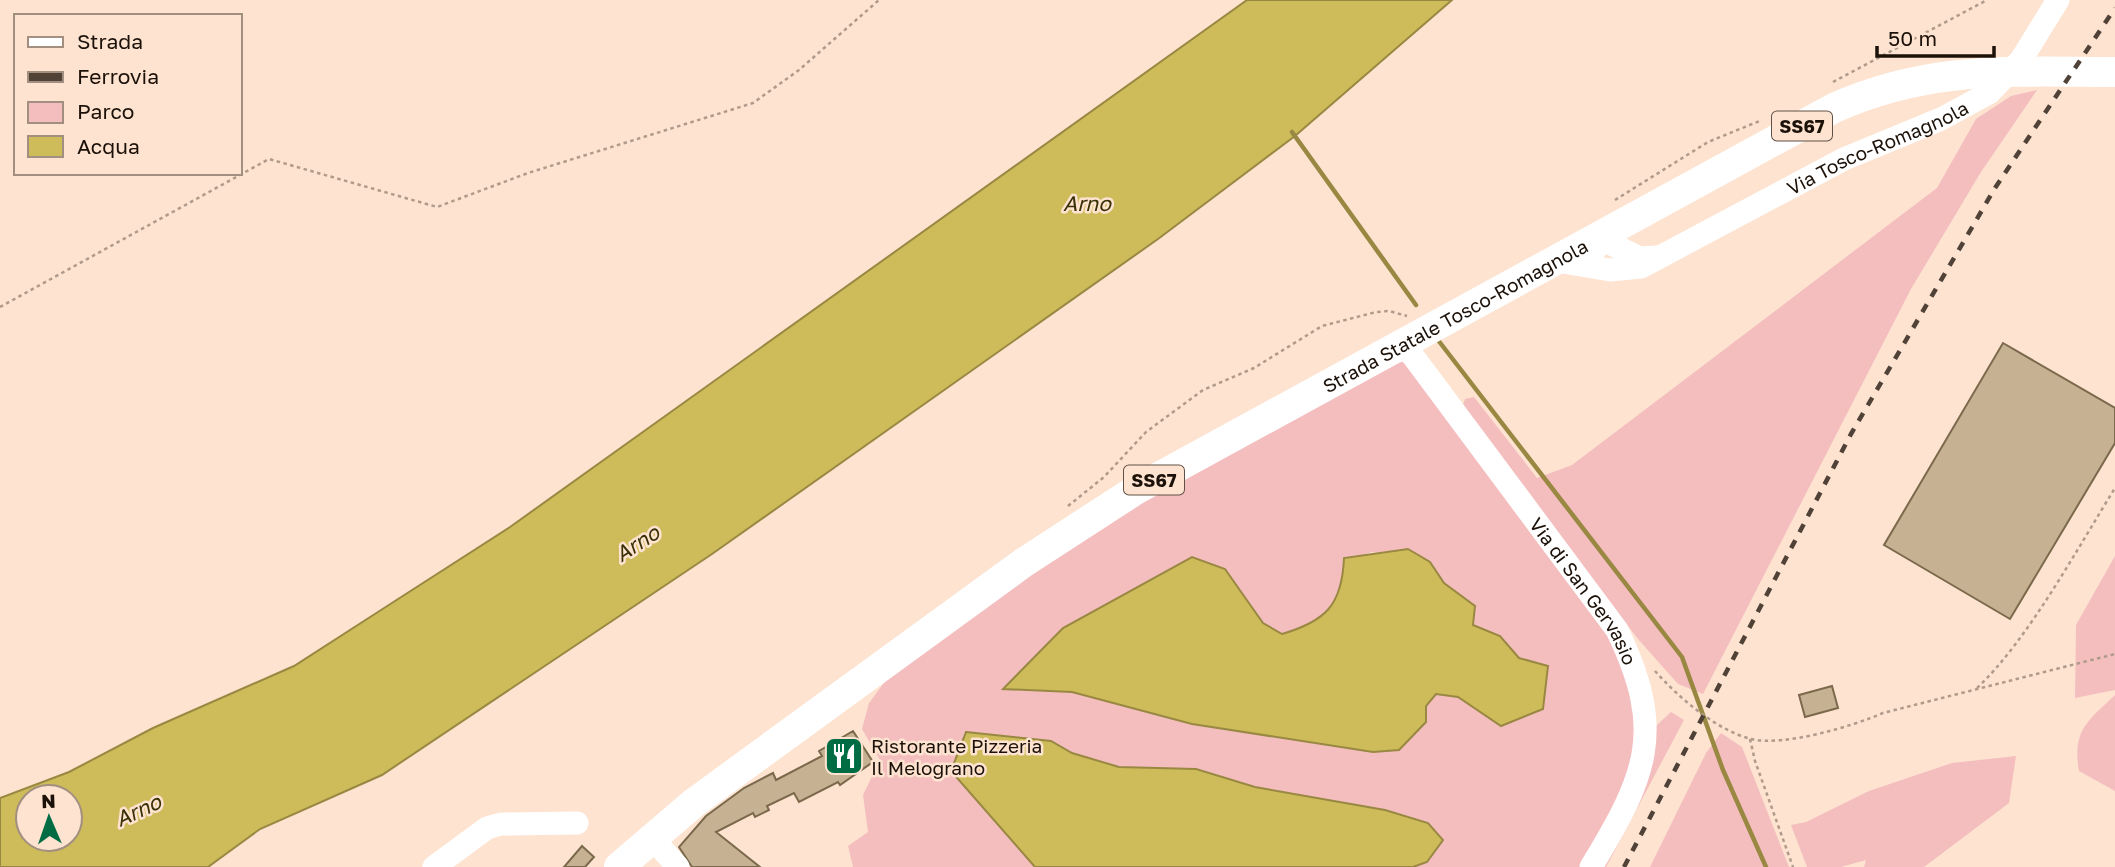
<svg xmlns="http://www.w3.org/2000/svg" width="2115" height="867" viewBox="0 0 2115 867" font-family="'Golos Text',sans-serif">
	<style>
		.green { fill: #f4bebf; fill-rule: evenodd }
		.water { fill: #cebb5a; stroke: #998842; stroke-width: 2; fill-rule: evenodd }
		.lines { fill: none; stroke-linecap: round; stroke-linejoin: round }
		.stream { stroke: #998842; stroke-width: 4.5 }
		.building { fill: #c6b192; stroke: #7b694c; stroke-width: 2 }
		.path { stroke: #af9a8b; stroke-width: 2.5; stroke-dasharray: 3.5 3.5; stroke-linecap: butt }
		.minor { stroke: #fff; stroke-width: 23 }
		.major { stroke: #fff; stroke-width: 30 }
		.rail { stroke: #514238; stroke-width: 4.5; stroke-dasharray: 9 9; stroke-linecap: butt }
		.labels { text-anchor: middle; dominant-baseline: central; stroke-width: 5; stroke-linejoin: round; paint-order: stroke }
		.shield { fill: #fde3d0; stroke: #605045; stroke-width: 2 }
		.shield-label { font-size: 18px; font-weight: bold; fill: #1c1109 }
		.street-label { font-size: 19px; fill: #1c1109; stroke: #fde3d0 }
		.poi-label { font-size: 19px; fill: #1c1109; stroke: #fde3d0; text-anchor: start }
		.water-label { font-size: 21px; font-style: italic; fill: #393005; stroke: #fde3d0 }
	</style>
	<rect width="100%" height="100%" fill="#fde3d0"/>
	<g class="green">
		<polygon points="2037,90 1981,172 1911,289 1703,694 1678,684 1638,639 1462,408 1465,399 1474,397 1537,478 1572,465 1937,188 1976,119 2011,96"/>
		<path d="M1396,361l10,2 203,272c22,38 30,82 25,125l24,-36 13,-12 13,8 -78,147h-193l14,-5 -172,-75 -59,-18 -77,-2 -47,-14 -21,-12 -84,-9 -16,39 84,96h-182l-5,-21 20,-14 -5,-37 17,-35 -18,-31 7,-26 26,-35 185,-130zM1372,552l58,10 14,21 31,23 -2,19 27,11 19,22 28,8 -46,60 -43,-29 -23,-3 -62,58 -181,-28 -120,-32 -68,-3 221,-120 38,54 19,11 20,-6 26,-15 32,-57z"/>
		<polygon points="2115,556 2115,690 2075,698 2076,625"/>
		<path d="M2115,695v96l-36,-20c-7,-41 9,-50 36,-76z"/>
		<polygon points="1721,733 1742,747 1789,867 1650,867 1706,753"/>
		<polygon points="2016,756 2009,803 1924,867 1864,867 1866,860 1841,867 1807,867 1791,825 1806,822 1869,791 1952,763"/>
	</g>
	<g class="water">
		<path d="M1247,0h205l-157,136 -137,103 -446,315 -330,221 -122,54 -52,38h-208v-69l69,-26 84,-44 141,-62 87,-56 129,-83zM70,797v42h-42v-42z"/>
		<path d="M1408,549l22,13 14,21 31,23 -2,19 27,11 19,22 29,8 -5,43 -42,17 -43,-29 -22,-3 -10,12v16l-27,28 -26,2 -181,-28 -120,-32 -69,-3 60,-61 129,-71 33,12 38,54 19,11c44,-13 60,-29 62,-76z"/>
		<polygon points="966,732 1051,741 1072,753 1119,767 1196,769 1255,787 1385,810 1428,823 1443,840 1427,862 1413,867 1035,867 951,771"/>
	</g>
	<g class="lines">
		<g class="stream">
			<polyline points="1292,132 1416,305"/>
			<polyline points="1438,340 1682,657 1723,770 1766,867"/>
		</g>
	</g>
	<g class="building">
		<polygon points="2003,343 2115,408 2115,443 2010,619 1884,545"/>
		<polygon points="1832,686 1838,708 1805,717 1799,695"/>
		<polygon points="853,731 873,762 840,785 838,782 799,802 794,793 767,806 769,810 755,817 753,813 716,832 760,867 692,867 679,847 706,816 744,788 773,773 776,780 822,756 819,751"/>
		<polygon points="582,846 594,857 585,867 564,867"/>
	</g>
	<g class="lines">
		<g class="path">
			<polyline points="1833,82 1987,0"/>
			<polyline points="1615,200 1708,142 1762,120"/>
			<polyline points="0,307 269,159 437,207 528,173 753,103 799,70 879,0"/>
			<polyline points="1068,506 1104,477 1146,432 1203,390 1254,368 1322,326 1376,312 1389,311 1407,316"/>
			<path d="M1655,671c23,26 61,59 96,68 33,8 102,-13 132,-26l232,-59"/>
			<path d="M1977,688c51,-48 100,-139 138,-200"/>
			<polyline points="1750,739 1755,761 1793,867"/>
		</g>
		<g class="minor">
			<polyline points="1595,250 1599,238 1640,258 1658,257"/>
			<path id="s1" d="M1557,261l53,9 31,-3 203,-108 97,-40 48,-26 32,-33 37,-60"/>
			<path id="s2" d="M1404,344l213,286c49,101 30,145 -26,237"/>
			<polyline points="652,838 678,867"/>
			<polyline points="434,867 487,828 501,824 577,823"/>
		</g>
		<path class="major" id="s3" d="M619,867l76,-65 328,-239 114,-74 697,-381c96,-43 179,-36 281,-36"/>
		<polyline class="rail" points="1624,867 1851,434 1995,188 2115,8"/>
	</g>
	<defs>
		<g id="restaurant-square" transform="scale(2.0125)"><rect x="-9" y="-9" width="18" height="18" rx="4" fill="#006c43" stroke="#fde3d0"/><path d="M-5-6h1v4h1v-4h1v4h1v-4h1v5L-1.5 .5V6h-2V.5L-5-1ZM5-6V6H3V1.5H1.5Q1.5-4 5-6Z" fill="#fff"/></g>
	</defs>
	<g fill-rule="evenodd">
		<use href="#restaurant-square" x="844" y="756"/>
	</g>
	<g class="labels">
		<g class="shield">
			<rect x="1772" y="111.5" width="60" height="29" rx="5"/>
			<rect x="1124" y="465.5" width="60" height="29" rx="5"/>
		</g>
		<g class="shield-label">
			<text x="1802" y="126">SS67</text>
			<text x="1154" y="480">SS67</text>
		</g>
		<g class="street-label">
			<text stroke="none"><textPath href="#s1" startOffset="350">Via Tosco-Romagnola</textPath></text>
			<text stroke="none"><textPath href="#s3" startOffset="1004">Strada Statale Tosco-Romagnola</textPath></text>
			<text stroke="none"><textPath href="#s2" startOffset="306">Via di San Gervasio</textPath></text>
		</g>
		<g class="poi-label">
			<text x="871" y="745">Ristorante Pizzeria<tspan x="871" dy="22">Il Melograno</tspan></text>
		</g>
		<g class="water-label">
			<text x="1087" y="203">Arno</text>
			<text transform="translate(637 543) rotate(-33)">Arno</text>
			<text transform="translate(138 810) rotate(-25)">Arno</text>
		</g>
	</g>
	<rect x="14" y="14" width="228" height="161" fill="#fde3d0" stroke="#a38f80" stroke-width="2"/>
	<rect x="28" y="37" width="35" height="10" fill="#ffffff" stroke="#a38f80" stroke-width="2"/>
	<text x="77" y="49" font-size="21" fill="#1c1109">Strada</text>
	<rect x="28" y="72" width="35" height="10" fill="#514238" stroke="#a38f80" stroke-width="2"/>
	<text x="77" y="84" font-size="21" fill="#1c1109">Ferrovia</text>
	<rect x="28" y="102" width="35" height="21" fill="#f4bebf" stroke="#a38f80" stroke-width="2"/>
	<text x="77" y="119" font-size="21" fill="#1c1109">Parco</text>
	<rect x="28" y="136" width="35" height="21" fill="#cebb5a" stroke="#a38f80" stroke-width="2"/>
	<text x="77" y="154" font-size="21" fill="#1c1109">Acqua</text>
	<g transform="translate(49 818) rotate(358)"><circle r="33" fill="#fde3d0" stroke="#a38f80" stroke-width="2"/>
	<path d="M0-5L12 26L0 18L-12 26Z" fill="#006c43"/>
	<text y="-10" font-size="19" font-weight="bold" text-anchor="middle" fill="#1c1109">N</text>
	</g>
	<path d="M1877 46v10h117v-10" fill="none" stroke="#1c1109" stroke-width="3.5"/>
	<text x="1888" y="46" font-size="21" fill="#1c1109" stroke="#fde3d0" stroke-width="5" paint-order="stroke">50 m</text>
</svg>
